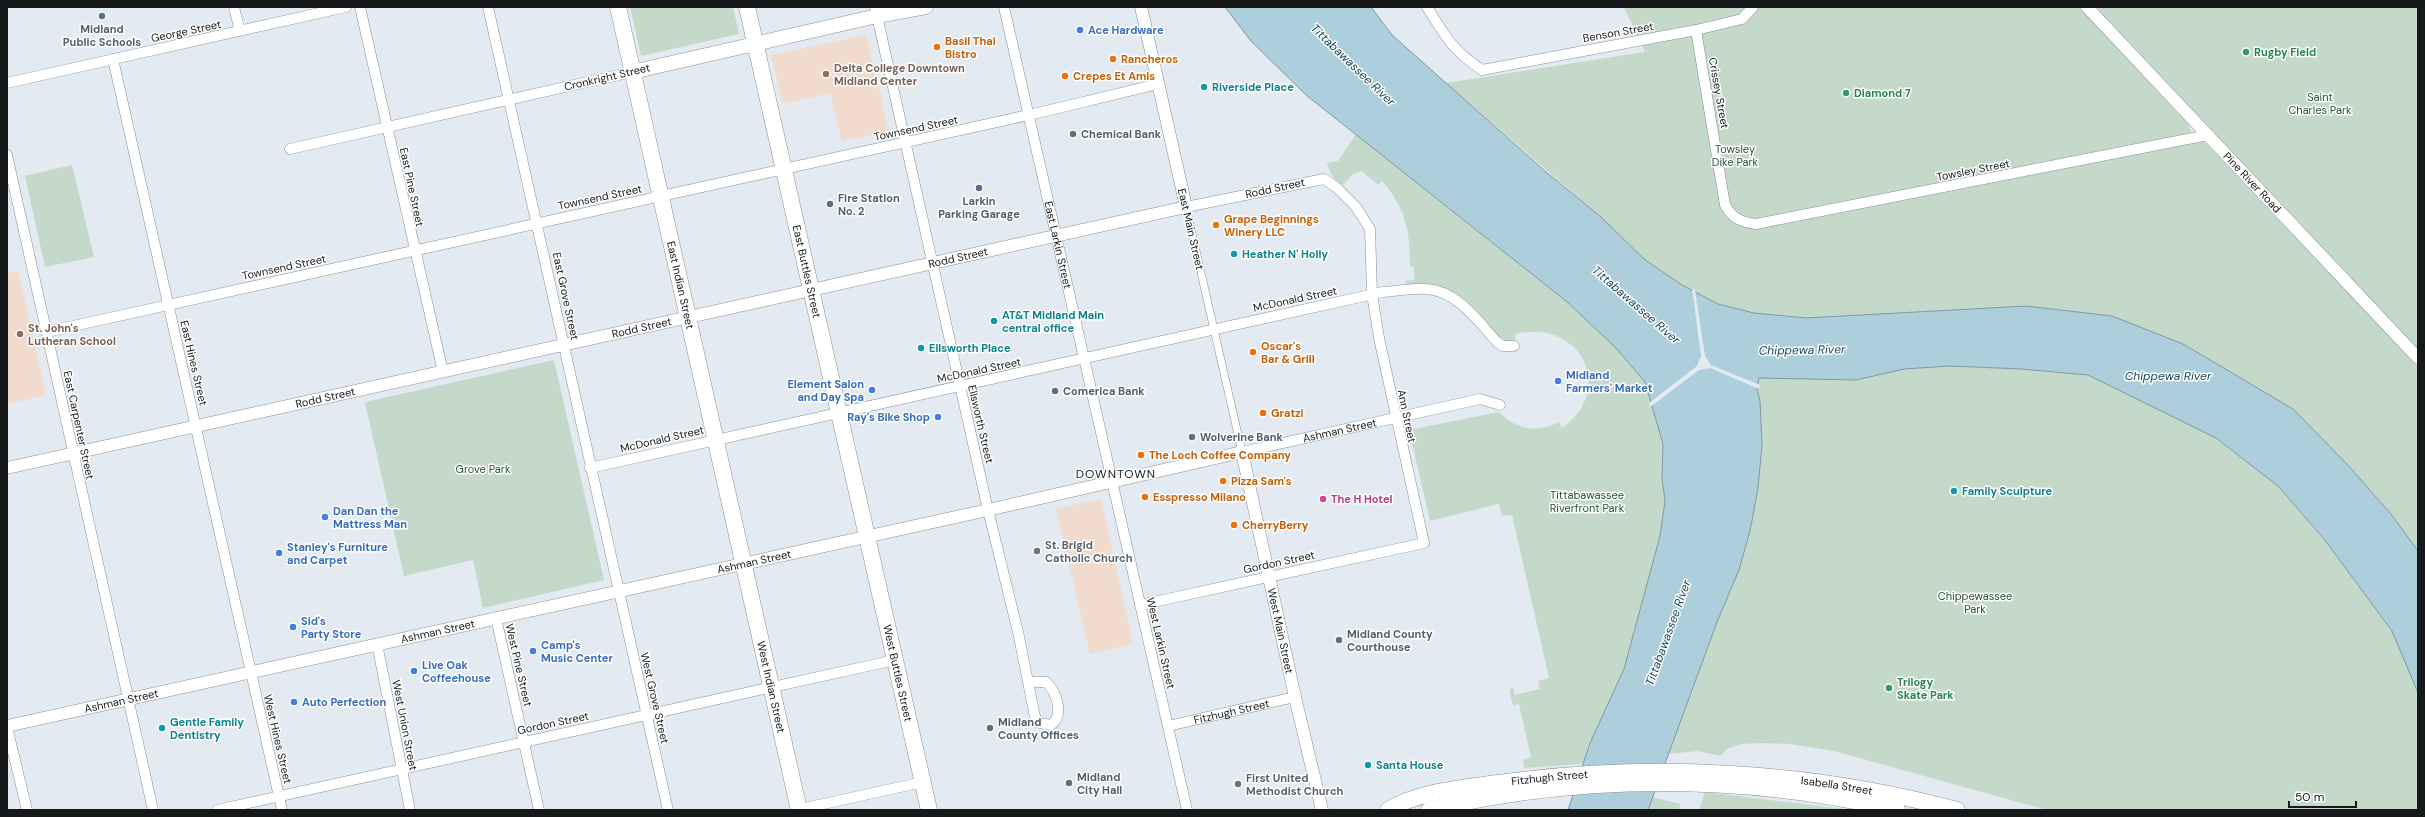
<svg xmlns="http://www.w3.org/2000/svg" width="2425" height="817" viewBox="0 0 2425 817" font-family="'DM Sans',sans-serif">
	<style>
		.education { fill: #f0dbcd }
		.green { fill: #c5d9ca }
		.water { fill: #adcfdb; stroke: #8098a1 }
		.pier { fill: #e4eaf1 }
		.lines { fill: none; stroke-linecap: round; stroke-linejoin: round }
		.pedestrian-casing { stroke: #8a9096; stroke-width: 8 }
		.minor-casing { stroke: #8a9096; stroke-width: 11 }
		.tertiary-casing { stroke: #8a9096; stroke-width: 13 }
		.secondary-casing { stroke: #8a9096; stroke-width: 15 }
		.trunk-casing { stroke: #8a9096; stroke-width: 17 }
		.pedestrian { stroke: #fff; stroke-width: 7 }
		.minor { stroke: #fff; stroke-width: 10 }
		.tertiary { stroke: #fff; stroke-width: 12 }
		.secondary { stroke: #fff; stroke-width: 14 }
		.trunk { stroke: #fff; stroke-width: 16 }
		.service-dot { fill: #5c6f8a; stroke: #fff; stroke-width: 1.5 }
		.shop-dot { fill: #3f7fe0; stroke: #fff; stroke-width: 1.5 }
		.food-dot { fill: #e8710a; stroke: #fff; stroke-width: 1.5 }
		.leisure-dot { fill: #2e9e5b; stroke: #fff; stroke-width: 1.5 }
		.education-dot { fill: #8d6e63; stroke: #fff; stroke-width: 1.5 }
		.culture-dot { fill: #0f9aa8; stroke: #fff; stroke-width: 1.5 }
		.hotel-dot { fill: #d1479c; stroke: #fff; stroke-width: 1.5 }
		.worship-dot { fill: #6b7280; stroke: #fff; stroke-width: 1.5 }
		.labels { text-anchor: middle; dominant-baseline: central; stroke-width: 3; stroke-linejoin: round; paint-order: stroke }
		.service-label { font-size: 11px; font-weight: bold; fill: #4e5e75; stroke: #fff; text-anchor: start }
		.shop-label { font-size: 11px; font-weight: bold; fill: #366cbe; stroke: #fff; text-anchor: start }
		.street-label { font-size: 11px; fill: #16181a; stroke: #fff }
		.food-label { font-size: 11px; font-weight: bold; fill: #c56008; stroke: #fff; text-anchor: start }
		.leisure-label { font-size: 11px; font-weight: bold; fill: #27864d; stroke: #fff; text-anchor: start }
		.education-label { font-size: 11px; font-weight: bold; fill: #785e54; stroke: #fff; text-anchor: start }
		.culture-label { font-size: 11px; font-weight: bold; fill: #0d838f; stroke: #fff; text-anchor: start }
		.park-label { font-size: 11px; fill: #255235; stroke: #fff }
		.hotel-label { font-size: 11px; font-weight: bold; fill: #b23c85; stroke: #fff; text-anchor: start }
		.worship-label { font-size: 11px; font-weight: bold; fill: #5b616d; stroke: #fff; text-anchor: start }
		.water-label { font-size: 12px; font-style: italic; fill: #174756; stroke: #fff }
		.neighbourhood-label { font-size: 12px; letter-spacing: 1px; fill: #16181a; stroke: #fff }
	</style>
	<rect width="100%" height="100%" fill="#e4eaf1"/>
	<g class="education">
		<polygon points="866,35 889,132 842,141 830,93 783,104 771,55"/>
		<polygon points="18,271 46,395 7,404 7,273"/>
		<polygon points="1101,499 1133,644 1090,654 1056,509"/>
	</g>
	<g class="green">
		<polygon points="630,7 733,7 739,34 641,56"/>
		<polygon points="1624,7 2079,7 2188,124 2195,141 2203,141 2209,146 2418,366 2418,551 2391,514 2145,330 2112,316 2026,306 1806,318 1754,313 1718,304 1682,285 1644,259 1601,217 1446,83 1645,52"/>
		<polygon points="2097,7 2418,7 2418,349 2101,12"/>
		<path d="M1356,134l210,167 50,47 29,34 18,62 -1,34 3,23 -5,35 -36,133 -34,74 -7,21 -59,4 -1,-8 8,-2 -12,-54 -6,1 -4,-16 4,-1 2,7 25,-6 -2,-8 11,-3 -37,-163 -10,1 -3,-12 -69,17 -21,-91 90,-18c17,17 37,22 60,10l3,6c55,-39 18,-110 -47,-94l1,8 -10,1c-39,-34 -40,-60 -99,-58l-2,-4 9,-1v-13l-4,-1c0,-36 -4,-57 -28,-85l-4,4 -16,-14 -9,3 -10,11c-9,-4 -13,-12 -16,-22l11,-2z"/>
		<polygon points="72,165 94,257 45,267 25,176"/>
		<polygon points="554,360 604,580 483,608 473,560 404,576 365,402"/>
		<polygon points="1950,366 2021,369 2088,375 2216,438 2278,486 2324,539 2392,631 2418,693 2418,810 2047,810 1834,751 1789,744 1760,743 1741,744 1727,749 1721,756 1697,751 1669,754 1717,622 1739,570 1750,531 1758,488 1761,422 1760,401 1757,389 1758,378 1856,380 1904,369"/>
		<polygon points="1705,792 1843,809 1848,810 1699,810"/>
		<polygon points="1652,797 1680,804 1679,810 1648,810"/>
	</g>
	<polygon class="water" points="1225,7 1371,7 1392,35 1545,171 1601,217 1644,259 1682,285 1718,304 1754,313 1806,318 2026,306 2112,316 2183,344 2293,409 2346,463 2391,514 2418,551 2418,693 2392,631 2324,539 2278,486 2216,438 2088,375 2021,369 1950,366 1904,369 1856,380 1759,378 1757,389 1760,401 1762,445 1758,488 1750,531 1739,570 1717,622 1648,810 1568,810 1590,743 1624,669 1660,536 1665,501 1662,478 1663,444 1645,382 1616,348 1566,301 1306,95 1251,41"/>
	<polygon class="pier" points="1692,288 1695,290 1705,356 1711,365 1760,385 1759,389 1710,368 1699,370 1650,407 1649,403 1697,366 1701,356"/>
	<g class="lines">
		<g class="pedestrian-casing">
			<polyline id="pedestrian" points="1186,207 1242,452"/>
		</g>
		<g class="minor-casing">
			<g id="minor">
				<polyline points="234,7 240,31"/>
				<polyline points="360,7 443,372"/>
				<polyline points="488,7 668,810"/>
				<path d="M875,7l113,503 30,122 17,85 5,6 11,2c14,-10 5,-34 -5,-43h-18"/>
				<path id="s1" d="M1004,7l183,803"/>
				<path d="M1427,7c18,29 25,43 55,63l214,-40 46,-11 11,-12"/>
				<path d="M1696,30l29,175c8,14 16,17 31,19l452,-89"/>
				<polyline points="113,59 282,810"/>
				<polyline points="7,83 346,7"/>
				<polyline points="290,149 632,72"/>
				<polyline points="7,155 153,810"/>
				<polyline points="46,332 1042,112 1158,84"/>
				<path id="s2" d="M1242,452l238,-53 20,6"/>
				<path d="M590,468l793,-176c14,-1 30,-4 44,-3 30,2 52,33 70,53l6,4h11"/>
				<polyline points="1140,605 1424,543 1379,338 1372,294 1370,229 1356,207 1336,187 1324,179 1186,207"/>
				<polyline points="496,618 539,810"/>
				<polyline points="377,644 410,810"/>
				<path id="s3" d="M1168,726l127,-29"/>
				<polyline points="7,727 27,810"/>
				<polyline points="217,810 895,660"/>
				<polyline points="796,810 923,782"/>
			</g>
		</g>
		<g class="tertiary-casing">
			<g id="tertiary">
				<path id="s4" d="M2087,7l331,351"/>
				<path id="s5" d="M7,468l1179,-261 -45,-200"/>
				<path id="s6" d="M7,726l981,-216 254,-58 53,245 27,113"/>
			</g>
		</g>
		<g class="secondary-casing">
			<polyline id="secondary" points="632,72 877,16 926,7"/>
		</g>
		<g class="trunk-casing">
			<g id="trunk">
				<path id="s7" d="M618,7l181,803"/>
				<path id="s8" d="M747,7l182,803"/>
				<path id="s9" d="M1388,810c32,-19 73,-22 110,-27 152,-21 310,-13 459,27"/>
				<path d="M1429,810c151,-36 316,-36 468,0"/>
			</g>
		</g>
		<use href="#pedestrian" class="pedestrian"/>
		<use href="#minor" class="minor"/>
		<use href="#tertiary" class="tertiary"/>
		<use href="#secondary" class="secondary"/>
		<use href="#trunk" class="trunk"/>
	</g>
	<g class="service-dot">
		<circle cx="102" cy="16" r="4"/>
		<circle cx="1073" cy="134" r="4"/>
		<circle cx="979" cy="188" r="4"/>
		<circle cx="830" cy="204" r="4"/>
		<circle cx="1055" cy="391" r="4"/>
		<circle cx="1192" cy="437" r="4"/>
		<circle cx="1339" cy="640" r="4"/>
		<circle cx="990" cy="728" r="4"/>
		<circle cx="1069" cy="783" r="4"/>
	</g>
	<g class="shop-dot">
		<circle cx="1080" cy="30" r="4"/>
		<circle cx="1558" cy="381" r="4"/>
		<circle cx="872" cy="390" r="4"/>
		<circle cx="938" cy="417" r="4"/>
		<circle cx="325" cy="517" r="4"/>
		<circle cx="279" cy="553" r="4"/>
		<circle cx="293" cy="627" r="4"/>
		<circle cx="533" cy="651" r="4"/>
		<circle cx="414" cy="671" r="4"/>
		<circle cx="294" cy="702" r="4"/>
	</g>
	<g class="food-dot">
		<circle cx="937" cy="47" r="4"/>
		<circle cx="1113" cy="59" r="4"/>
		<circle cx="1065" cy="76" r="4"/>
		<circle cx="1216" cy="225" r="4"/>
		<circle cx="1253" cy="352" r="4"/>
		<circle cx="1263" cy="413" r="4"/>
		<circle cx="1141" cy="455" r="4"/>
		<circle cx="1223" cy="481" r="4"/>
		<circle cx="1145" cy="497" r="4"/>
		<circle cx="1234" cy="525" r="4"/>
	</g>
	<g class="leisure-dot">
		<circle cx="2246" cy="52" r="4"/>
		<circle cx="1846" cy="93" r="4"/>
		<circle cx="1889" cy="688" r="4"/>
	</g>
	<g class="education-dot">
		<circle cx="826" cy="74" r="4"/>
		<circle cx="20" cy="334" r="4"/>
	</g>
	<g class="culture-dot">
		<circle cx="1204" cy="87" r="4"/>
		<circle cx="1234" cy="254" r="4"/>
		<circle cx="994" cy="321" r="4"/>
		<circle cx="921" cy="348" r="4"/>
		<circle cx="1954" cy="491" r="4"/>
		<circle cx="162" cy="728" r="4"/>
		<circle cx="1368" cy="765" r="4"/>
	</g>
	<circle class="hotel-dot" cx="1323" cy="499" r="4"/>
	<g class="worship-dot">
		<circle cx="1037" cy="551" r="4"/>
		<circle cx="1238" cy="784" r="4"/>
	</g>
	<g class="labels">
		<g class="service-label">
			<text x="102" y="29" text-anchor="middle">Midland<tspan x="102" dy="13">Public Schools</tspan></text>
			<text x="1081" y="134">Chemical Bank</text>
			<text x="838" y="198">Fire Station<tspan x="838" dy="13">No. 2</tspan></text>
			<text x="979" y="201" text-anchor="middle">Larkin<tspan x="979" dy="13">Parking Garage</tspan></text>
			<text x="1063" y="391">Comerica Bank</text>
			<text x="1200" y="437">Wolverine Bank</text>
			<text x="1347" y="634">Midland County<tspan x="1347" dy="13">Courthouse</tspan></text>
			<text x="998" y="722">Midland<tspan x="998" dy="13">County Offices</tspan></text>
			<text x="1077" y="777">Midland<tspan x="1077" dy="13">City Hall</tspan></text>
		</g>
		<g class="shop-label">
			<text x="1088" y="30">Ace Hardware</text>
			<text x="1566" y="375">Midland<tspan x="1566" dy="13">Farmers' Market</tspan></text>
			<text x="864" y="384" text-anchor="end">Element Salon<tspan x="864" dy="13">and Day Spa</tspan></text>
			<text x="930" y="417" text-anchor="end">Ray's Bike Shop</text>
			<text x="333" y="511">Dan Dan the<tspan x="333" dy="13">Mattress Man</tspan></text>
			<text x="287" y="547">Stanley's Furniture<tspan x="287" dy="13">and Carpet</tspan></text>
			<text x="301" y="621">Sid's<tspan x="301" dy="13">Party Store</tspan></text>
			<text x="541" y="645">Camp's<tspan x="541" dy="13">Music Center</tspan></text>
			<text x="422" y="665">Live Oak<tspan x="422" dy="13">Coffeehouse</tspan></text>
			<text x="302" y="702">Auto Perfection</text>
		</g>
		<g class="street-label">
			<text transform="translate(186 31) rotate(-12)">George Street</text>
			<text transform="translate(1618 32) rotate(-10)">Benson Street</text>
			<text transform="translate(607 77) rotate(-13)">Cronkright Street</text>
			<text transform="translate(1719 93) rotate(80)">Crissey Street</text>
			<text transform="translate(916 128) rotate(-12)">Townsend Street</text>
			<text transform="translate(1973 170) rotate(-11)">Towsley Street</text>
			<text stroke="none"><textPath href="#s4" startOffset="241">Pine River Road</textPath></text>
			<text transform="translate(412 187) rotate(78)">East Pine Street</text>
			<text transform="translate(1275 188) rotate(-12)">Rodd Street</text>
			<text transform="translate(600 197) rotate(-12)">Townsend Street</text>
			<text transform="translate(1191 229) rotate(77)">East Main Street</text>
			<text stroke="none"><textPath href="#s1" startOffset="244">East Larkin Street</textPath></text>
			<text stroke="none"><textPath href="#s5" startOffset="974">Rodd Street</textPath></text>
			<text transform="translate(284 267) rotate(-12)">Townsend Street</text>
			<text stroke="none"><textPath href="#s8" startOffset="271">East Buttles Street</textPath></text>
			<text stroke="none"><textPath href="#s7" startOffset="285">East Indian Street</textPath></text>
			<text transform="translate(566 296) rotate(78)">East Grove Street</text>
			<text transform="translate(1295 299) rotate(-12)">McDonald Street</text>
			<text stroke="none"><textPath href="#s5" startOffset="650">Rodd Street</textPath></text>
			<text transform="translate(194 363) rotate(77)">East Hines Street</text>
			<text transform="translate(979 370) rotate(-12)">McDonald Street</text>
			<text stroke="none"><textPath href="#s5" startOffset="326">Rodd Street</textPath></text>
			<text transform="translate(1407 416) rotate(78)">Ann Street</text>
			<text transform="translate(981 424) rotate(77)">Ellsworth Street</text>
			<text transform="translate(79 425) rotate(78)">East Carpenter Street</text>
			<text stroke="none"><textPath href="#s2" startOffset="100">Ashman Street</textPath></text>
			<text transform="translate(662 439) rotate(-13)">McDonald Street</text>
			<text stroke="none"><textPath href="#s6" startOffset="765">Ashman Street</textPath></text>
			<text transform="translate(1279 562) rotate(-12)">Gordon Street</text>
			<text stroke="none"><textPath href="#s6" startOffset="441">Ashman Street</textPath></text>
			<text stroke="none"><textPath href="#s6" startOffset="1448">West Main Street</textPath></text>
			<text transform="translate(1161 643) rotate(77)">West Larkin Street</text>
			<text transform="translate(519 665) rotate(77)">West Pine Street</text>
			<text stroke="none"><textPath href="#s8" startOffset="683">West Buttles Street</textPath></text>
			<text stroke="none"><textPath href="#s7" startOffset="697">West Indian Street</textPath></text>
			<text transform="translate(655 698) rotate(77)">West Grove Street</text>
			<text stroke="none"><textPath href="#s6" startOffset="117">Ashman Street</textPath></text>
			<text stroke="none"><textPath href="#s3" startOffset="65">Fitzhugh Street</textPath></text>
			<text transform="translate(553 723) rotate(-12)">Gordon Street</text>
			<text transform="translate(405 725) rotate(79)">West Union Street</text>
			<text transform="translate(278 739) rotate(77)">West Hines Street</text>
			<text stroke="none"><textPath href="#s9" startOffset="166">Fitzhugh Street</textPath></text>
			<text stroke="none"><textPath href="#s9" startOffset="454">Isabella Street</textPath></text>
		</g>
		<g class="food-label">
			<text x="945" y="41">Basil Thai<tspan x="945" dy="13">Bistro</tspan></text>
			<text x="1121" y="59">Rancheros</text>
			<text x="1073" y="76">Crepes Et Amis</text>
			<text x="1224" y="219">Grape Beginnings<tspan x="1224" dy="13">Winery LLC</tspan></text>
			<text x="1261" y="346">Oscar's<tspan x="1261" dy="13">Bar &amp; Grill</tspan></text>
			<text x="1271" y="413">Gratzi</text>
			<text x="1149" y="455">The Loch Coffee Company</text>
			<text x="1231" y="481">Pizza Sam's</text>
			<text x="1153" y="497">Esspresso Milano</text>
			<text x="1242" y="525">CherryBerry</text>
		</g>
		<g class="leisure-label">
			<text x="2254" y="52">Rugby Field</text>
			<text x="1854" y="93">Diamond 7</text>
			<text x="1897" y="682">Trilogy<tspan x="1897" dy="13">Skate Park</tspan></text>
		</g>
		<g class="education-label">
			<text x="834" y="68">Delta College Downtown<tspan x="834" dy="13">Midland Center</tspan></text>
			<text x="28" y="328">St. John's<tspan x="28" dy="13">Lutheran School</tspan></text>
		</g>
		<g class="culture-label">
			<text x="1212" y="87">Riverside Place</text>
			<text x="1242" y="254">Heather N' Holly</text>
			<text x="1002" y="315">AT&amp;T Midland Main<tspan x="1002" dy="13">central office</tspan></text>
			<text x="929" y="348">Ellsworth Place</text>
			<text x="1962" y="491">Family Sculpture</text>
			<text x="170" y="722">Gentle Family<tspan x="170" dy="13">Dentistry</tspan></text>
			<text x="1376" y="765">Santa House</text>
		</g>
		<g class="park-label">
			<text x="2320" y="97">Saint<tspan x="2320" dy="13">Charles Park</tspan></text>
			<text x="1735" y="149">Towsley<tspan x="1735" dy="13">Dike Park</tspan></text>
			<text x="483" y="469">Grove Park</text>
			<text x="1587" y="495">Tittabawassee<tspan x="1587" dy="13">Riverfront Park</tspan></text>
			<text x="1975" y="596">Chippewassee<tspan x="1975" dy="13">Park</tspan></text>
		</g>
		<g class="hotel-label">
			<text x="1331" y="499">The H Hotel</text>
		</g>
		<g class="worship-label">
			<text x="1045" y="545">St. Brigid<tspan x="1045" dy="13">Catholic Church</tspan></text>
			<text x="1246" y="778">First United<tspan x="1246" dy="13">Methodist Church</tspan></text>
		</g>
		<g class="water-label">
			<text transform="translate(1353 65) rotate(44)">Tittabawassee River</text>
			<text transform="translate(1636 305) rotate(41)">Tittabawassee River</text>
			<text transform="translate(1802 350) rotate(-1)">Chippewa River</text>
			<text x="2168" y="376">Chippewa River</text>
			<text transform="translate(1668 633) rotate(-70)">Tittabawassee River</text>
		</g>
		<g class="neighbourhood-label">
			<text x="1116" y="474">DOWNTOWN</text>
		</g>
	</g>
	<rect width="2425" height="817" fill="none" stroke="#16181a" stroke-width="16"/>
	<path d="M2289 801v6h67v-6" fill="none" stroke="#16181a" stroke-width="2"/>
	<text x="2295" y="801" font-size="12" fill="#16181a" stroke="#ffffff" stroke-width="3" paint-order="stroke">50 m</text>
</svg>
